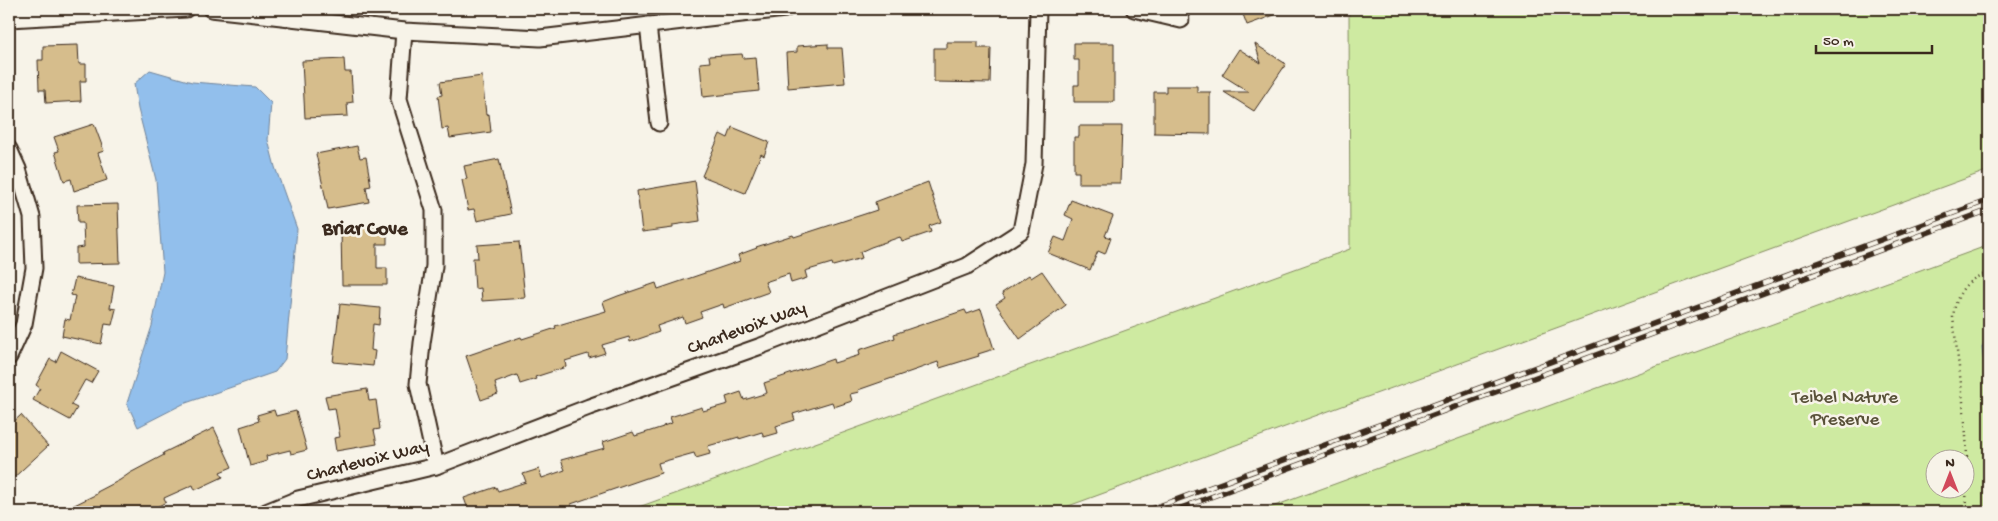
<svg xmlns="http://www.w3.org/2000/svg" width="1998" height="521" viewBox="0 0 1998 521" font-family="'Gochi Hand',sans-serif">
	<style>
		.green { fill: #ceeaa1; stroke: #848a60; fill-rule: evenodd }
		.water { fill: #92bfec; stroke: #6f839a }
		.building { fill: #d6bd8c; stroke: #3b2a1e }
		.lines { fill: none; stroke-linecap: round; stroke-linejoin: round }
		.street-casing { stroke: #3b2a1e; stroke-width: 19 }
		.path { stroke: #3b2a1e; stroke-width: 2.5; stroke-dasharray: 1 4; stroke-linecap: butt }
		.street { stroke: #f7f3e8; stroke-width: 15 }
		.rail-casing { stroke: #3b2a1e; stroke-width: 5.5 }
		.rail { stroke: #f7f3e8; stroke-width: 4; stroke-dasharray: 11; stroke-linecap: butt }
		.labels { text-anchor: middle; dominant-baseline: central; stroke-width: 5; stroke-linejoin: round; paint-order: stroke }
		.street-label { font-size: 19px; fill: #3b2a1e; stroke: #f7f3e8 }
		.park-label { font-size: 19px; fill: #585038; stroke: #f7f3e8 }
		.neighbourhood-label { font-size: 20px; font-weight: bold; fill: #3b2a1e; stroke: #f7f3e8 }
	</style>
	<rect width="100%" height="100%" fill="#f7f3e8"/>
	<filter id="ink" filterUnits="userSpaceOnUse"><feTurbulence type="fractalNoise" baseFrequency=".02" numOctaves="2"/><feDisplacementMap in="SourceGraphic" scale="10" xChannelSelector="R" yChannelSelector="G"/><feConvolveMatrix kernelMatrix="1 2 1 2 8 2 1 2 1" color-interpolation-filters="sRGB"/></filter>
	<g filter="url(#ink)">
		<g class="green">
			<polygon points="1349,9 1989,9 1989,170 1052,512 625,512 1350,249"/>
			<path d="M1989,245v267h-731zM1936,458h30v30h-30z"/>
		</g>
		<g class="water">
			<polygon points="150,70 192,82 255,87 271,103 268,140 275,167 297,229 285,359 275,372 183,404 138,427 127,403 152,326 163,272 156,180 138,109 134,84"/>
			<polygon points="1989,328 1989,390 1986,379 1982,348"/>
		</g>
		<g class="building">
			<polygon points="1241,9 1288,9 1288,10 1247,25"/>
			<polygon points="947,42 978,42 978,48 991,48 990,83 934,82 934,48 947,48"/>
			<polygon points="1074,43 1114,43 1114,102 1074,102 1074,85 1079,85 1079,60 1074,60"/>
			<polygon points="828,44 828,48 842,48 845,83 788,88 786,53 797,52 797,46"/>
			<polygon points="1255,44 1286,64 1254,111 1224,92 1249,92 1222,75 1239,49 1261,63"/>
			<polygon points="78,45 79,64 86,64 86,81 80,81 81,101 46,103 45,90 39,90 38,60 43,60 43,46"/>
			<polygon points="742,54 743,58 756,57 759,91 703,97 700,63 710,62 709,56"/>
			<polygon points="344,59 345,72 351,72 353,102 347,103 348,116 305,118 302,61"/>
			<polygon points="482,76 486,115 489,114 491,132 450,138 448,128 442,129 438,96 442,95 440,82"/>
			<polygon points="1166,86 1197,86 1197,92 1210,92 1210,134 1154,133 1154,92 1166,92"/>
			<polygon points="94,124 104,151 98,153 107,180 74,191 71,179 64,181 55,152 59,151 54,137"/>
			<polygon points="1079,126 1122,126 1120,183 1079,183 1079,172 1074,172 1074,137 1079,137"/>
			<polygon points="732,127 769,142 764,156 761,154 745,193 702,176 720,134 728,138"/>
			<polygon points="357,146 360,158 366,157 371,186 366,187 369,202 328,209 316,154"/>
			<polygon points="499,159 511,214 477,221 474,209 468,210 462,180 467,179 464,166"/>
			<polygon points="695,181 700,221 673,225 673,228 642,232 637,191"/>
			<polygon points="928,182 941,222 929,226 931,232 902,242 900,237 871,247 860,252 862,258 833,266 832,263 805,271 807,278 791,283 789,274 765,282 769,292 724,308 723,304 700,312 702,317 685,323 683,317 657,326 659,332 630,342 629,337 602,345 605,353 589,358 588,354 565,361 566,367 535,377 536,379 520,384 517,375 495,383 498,394 481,400 466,356 521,337 522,339 556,328 555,326 606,311 603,302 618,296 656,283 658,289 740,261 738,255 757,248 756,247 793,235 794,237 877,210 875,202"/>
			<polygon points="1071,200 1113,216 1105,236 1111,238 1105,254 1098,251 1090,270 1048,253 1055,237 1065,241 1073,219 1065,215"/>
			<polygon points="118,204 120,263 76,264 76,248 84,247 83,223 78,223 77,205"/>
			<polygon points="341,227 387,227 387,244 377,244 377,268 387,268 387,285 342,285"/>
			<polygon points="519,242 525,298 482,301 481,288 475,289 473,258 478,258 477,245"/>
			<polygon points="1042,271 1066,305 1020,339 996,304 1005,298 1002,293 1029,275 1031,278"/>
			<polygon points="75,278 114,286 110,308 116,309 112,325 105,324 101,344 62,336 65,319 70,320 75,296 71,295"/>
			<polygon points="340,304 380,308 379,325 373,324 371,350 375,351 373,366 333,362"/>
			<polygon points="981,309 994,349 978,354 979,356 940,368 938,362 858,390 859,392 850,394 852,401 834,407 832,402 793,414 795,420 776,426 778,433 764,437 762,432 739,439 739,437 708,446 710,454 696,458 694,453 658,463 661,473 571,504 574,512 469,512 464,498 496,487 498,491 526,482 523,474 539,469 542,478 565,470 561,460 605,448 603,442 633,432 635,436 663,427 663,426 672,423 670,417 702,407 703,411 728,404 726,397 741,392 744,400 767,393 764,383 833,359 834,363 860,355 859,350 895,338 894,334 935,320 965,310 967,314"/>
			<polygon points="61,351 98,371 91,383 85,380 71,405 77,408 70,420 33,400 40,388 36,385 50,359 56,362"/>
			<polygon points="367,389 369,401 376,400 380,429 374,430 377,444 336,451 334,438 340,437 335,408 328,409 325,396"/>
			<polygon points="274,410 276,416 296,411 307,450 291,454 290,450 266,456 267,461 250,466 240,427 259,421 257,415"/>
			<polygon points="21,415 48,446 9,482 9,426"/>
			<polygon points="214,428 232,467 220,472 223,477 195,490 193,485 164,498 166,502 155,508 157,512 60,512 97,494 97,492 120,480 130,473 164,455 163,453"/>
		</g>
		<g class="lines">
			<g class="street-casing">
				<g id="street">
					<polyline points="211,9 404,31 540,38 785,9"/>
					<polyline points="1134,9 1181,20"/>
					<polyline points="9,19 186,9"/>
					<polyline points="648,25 659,123"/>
					<polyline points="404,31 399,99 434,210 434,266 422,343 418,384 436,466"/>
					<polyline points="9,149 18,169 32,217 34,268 24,324 9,357"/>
					<polyline points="266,512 298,499 436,466 589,407 761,346 967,266 1021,231 1034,164 1038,9"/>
				</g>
			</g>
			<path class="path" d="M1965,512c7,-66 -5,-130 -12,-195 3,-23 13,-39 36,-44"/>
			<use href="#street" class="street"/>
			<g class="rail-casing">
				<g id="rail">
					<polyline points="1143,512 1989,200"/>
					<polyline points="1170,512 1989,210"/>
				</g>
			</g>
			<use href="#rail" class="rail"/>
		</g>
	</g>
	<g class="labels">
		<g class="street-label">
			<text transform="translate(747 329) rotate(-20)">Charlevoix Way</text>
			<text transform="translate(368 462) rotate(-14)">Charlevoix Way</text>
		</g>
		<g class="park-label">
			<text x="1845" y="398">Teibel Nature<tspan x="1845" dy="22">Preserve</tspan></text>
		</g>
		<g class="neighbourhood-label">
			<text x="365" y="230">Briar Cove</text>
		</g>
	</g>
	<rect width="1998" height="521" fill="none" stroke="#f7f3e8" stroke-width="30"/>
	<rect x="15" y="15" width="1968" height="491" fill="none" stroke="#3b2a1e" stroke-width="2" filter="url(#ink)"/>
	<g transform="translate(1950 474)"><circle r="24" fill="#f7f3e8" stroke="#aca397"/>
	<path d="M0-4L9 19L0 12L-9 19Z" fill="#d1495b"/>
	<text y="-8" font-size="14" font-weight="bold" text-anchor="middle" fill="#3b2a1e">N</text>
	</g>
	<path d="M1816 45v8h116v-8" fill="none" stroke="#3b2a1e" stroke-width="2.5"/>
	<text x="1823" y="45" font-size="15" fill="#3b2a1e" stroke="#f7f3e8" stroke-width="4" paint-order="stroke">50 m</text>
</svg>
